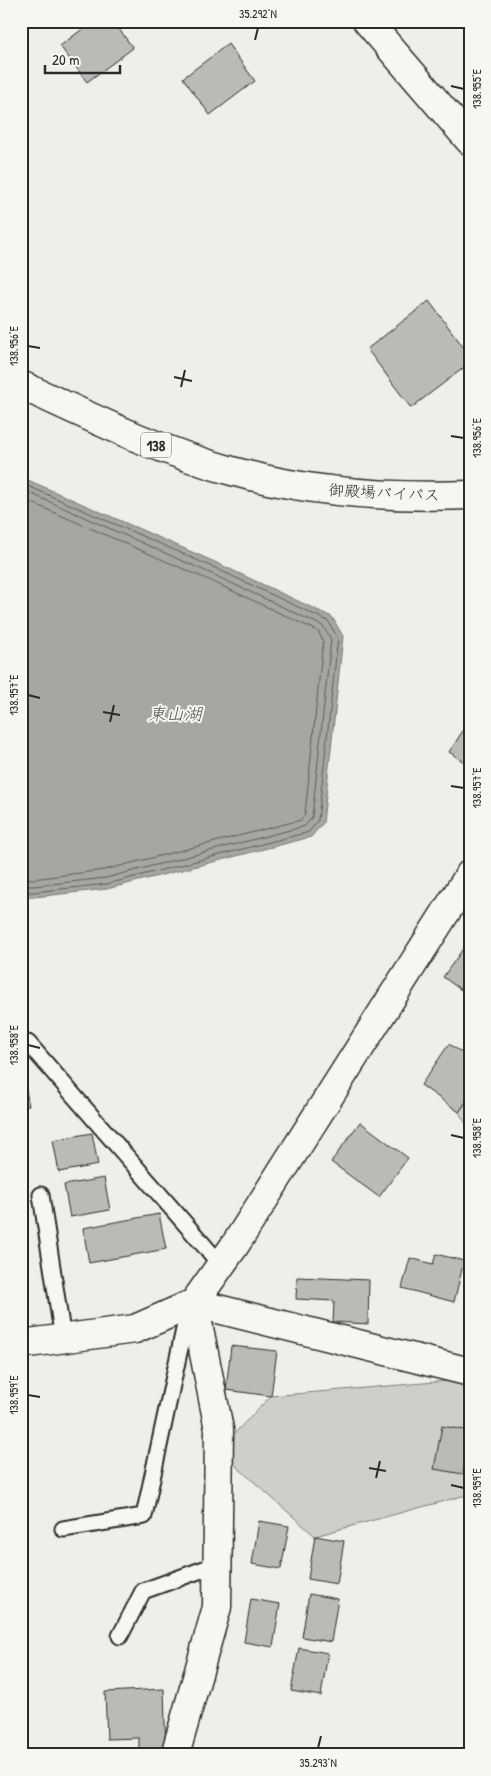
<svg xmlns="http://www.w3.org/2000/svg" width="491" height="1776" viewBox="0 0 491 1776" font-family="'Patrick Hand','Klee One',sans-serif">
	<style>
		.green { fill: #cececa; stroke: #7c7c7a }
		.water { fill: #a6a6a3; stroke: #757573 }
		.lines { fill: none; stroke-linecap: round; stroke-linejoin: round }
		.shore { stroke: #5c5c5b; stroke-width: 1 }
		.building { fill: #babab7; stroke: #2b2b2b }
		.lane-casing { stroke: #2b2b2b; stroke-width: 19 }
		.street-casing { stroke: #2b2b2b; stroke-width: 31 }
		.secondary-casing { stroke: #2b2b2b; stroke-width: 31 }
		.highway-casing { stroke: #2b2b2b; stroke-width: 31 }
		.lane { stroke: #f6f6f2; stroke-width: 15 }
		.street { stroke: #f6f6f2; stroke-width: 28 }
		.secondary { stroke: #f6f6f2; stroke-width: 28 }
		.highway { stroke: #f6f6f2; stroke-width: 28 }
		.ticks { fill: none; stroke: #2b2b2b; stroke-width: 2 }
		.labels { text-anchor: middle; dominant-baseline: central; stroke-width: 4; stroke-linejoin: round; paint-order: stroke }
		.shield { fill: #f6f6f2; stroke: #686867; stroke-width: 1 }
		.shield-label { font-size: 15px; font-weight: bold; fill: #2b2b2b }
		.street-label { font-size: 16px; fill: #2b2b2b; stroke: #f6f6f2 }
		.water-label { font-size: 18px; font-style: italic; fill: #565655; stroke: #f6f6f2 }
		.neatline { fill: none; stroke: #2b2b2b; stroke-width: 2 }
		.ticks-label { font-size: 12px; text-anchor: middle; fill: #2b2b2b }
	</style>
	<rect width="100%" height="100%" fill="#eeeeea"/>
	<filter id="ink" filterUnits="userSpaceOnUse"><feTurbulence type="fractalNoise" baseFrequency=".02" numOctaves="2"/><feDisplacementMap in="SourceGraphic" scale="10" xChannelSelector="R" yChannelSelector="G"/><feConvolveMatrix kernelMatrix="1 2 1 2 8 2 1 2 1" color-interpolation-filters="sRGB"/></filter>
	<g filter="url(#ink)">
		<g class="green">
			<polygon points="470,1098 470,1131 459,1112"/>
			<polygon points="470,1379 470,1494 315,1536 218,1450 271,1396"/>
		</g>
		<polygon class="water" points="21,477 217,563 332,617 343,636 323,823 311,837 107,889 34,897 21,897"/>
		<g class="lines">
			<g class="shore">
				<polyline points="21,483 215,568 328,621 338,638 318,820 309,832 107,884 34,892 21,892"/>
				<polyline points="21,489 212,574 323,626 331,639 312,817 305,826 106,878 33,886 21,886"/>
				<polyline points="21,498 209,580 318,631 323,641 305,814 301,820 104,870 33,879 21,878"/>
			</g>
		</g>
		<g class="building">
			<polygon points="93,21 113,21 133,48 87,82 60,46"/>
			<polygon points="228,44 255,81 210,115 183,78"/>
			<polygon points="429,301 470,356 470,363 411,408 367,349"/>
			<polygon points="470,720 470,766 449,752"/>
			<polygon points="470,939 470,984 464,992 443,977"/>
			<polygon points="449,1044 470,1058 470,1096 459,1112 421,1085"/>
			<polygon points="21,1074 23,1074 29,1106 21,1107"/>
			<polygon points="360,1122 408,1158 379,1197 331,1162"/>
			<polygon points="92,1133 98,1165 59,1172 53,1140"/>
			<polygon points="104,1178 110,1210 70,1217 64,1185"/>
			<polygon points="21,1203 25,1223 21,1224"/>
			<polygon points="159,1214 166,1249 89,1263 83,1228"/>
			<polygon points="436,1254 464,1261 454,1302 402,1288 410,1258 433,1264"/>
			<polygon points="297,1277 369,1280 368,1324 333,1322 334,1301 296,1299"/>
			<polygon points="231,1346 277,1351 271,1396 226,1390"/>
			<polygon points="442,1426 470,1431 463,1474 434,1469"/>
			<polygon points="259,1521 289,1526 281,1569 252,1564"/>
			<polygon points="315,1536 344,1541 337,1584 308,1579"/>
			<polygon points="309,1594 338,1599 331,1642 302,1637"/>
			<polygon points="251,1599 280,1604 273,1647 244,1642"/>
			<polygon points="299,1648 328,1653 321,1696 291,1691"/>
			<polygon points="164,1689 166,1755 139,1755 139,1738 107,1739 105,1692"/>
		</g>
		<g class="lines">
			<g class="lane-casing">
				<g id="lane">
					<polyline points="21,1045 28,1043 221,1265"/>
					<polyline points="41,1195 63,1339"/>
					<polyline points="63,1529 144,1516 189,1306"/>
					<polyline points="120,1636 143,1591 218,1564"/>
				</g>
			</g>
			<g class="street-casing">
				<g id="street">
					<polyline points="194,1303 470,1372"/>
					<polyline points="21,1344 135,1329 194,1303 235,1245 470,874"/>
					<polyline points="175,1755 217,1607 219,1429 194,1303"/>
				</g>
			</g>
			<g class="secondary-casing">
				<polyline id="secondary" points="367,21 470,141"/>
			</g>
			<g class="highway-casing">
				<path id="highway" d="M21,385c69,32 138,66 211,86 78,22 158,27 238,24"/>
			</g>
			<use href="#lane" class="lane"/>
			<use href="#street" class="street"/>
			<use href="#secondary" class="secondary"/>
			<use href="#highway" class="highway"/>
		</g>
	</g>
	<path class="ticks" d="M255,40l3,-12M451,86l13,3M28,346l12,2M174,377l18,4M181,387l4,-17M451,436l13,2M28,695l12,3M103,712l17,3M110,722l4,-17M451,786l13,2M28,1045l12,3M451,1135l13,3M28,1395l12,2M369,1468l17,3M376,1478l4,-17M451,1485l13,3M318,1748l3,-12"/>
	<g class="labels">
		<rect class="shield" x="141" y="432.5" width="30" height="25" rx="4"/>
		<g class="shield-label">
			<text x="156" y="445">138</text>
		</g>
		<g class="street-label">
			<text transform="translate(384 492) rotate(3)">御殿場バイパス</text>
		</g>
		<g class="water-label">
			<text x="175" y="713">東山湖</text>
		</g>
	</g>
	<rect width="491" height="1776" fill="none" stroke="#f6f6f2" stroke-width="55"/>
	<path d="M45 65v8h75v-8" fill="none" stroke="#2b2b2b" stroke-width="2.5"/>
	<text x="52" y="65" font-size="15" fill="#2b2b2b" stroke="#f6f6f2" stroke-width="4" paint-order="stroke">20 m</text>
	<rect x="28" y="28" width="436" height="1720" class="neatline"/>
	<g class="ticks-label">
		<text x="258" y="18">35.292°N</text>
		<text transform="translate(477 89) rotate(-90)" y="4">138.955°E</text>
		<text transform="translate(14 346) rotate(-90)" y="4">138.956°E</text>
		<text transform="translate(477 438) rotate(-90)" y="4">138.956°E</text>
		<text transform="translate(14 695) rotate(-90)" y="4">138.957°E</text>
		<text transform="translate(477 788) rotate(-90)" y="4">138.957°E</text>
		<text transform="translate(14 1045) rotate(-90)" y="4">138.958°E</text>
		<text transform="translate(477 1138) rotate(-90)" y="4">138.958°E</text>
		<text transform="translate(14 1395) rotate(-90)" y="4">138.959°E</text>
		<text transform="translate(477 1488) rotate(-90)" y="4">138.959°E</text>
		<text x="318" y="1767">35.293°N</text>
	</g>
</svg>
